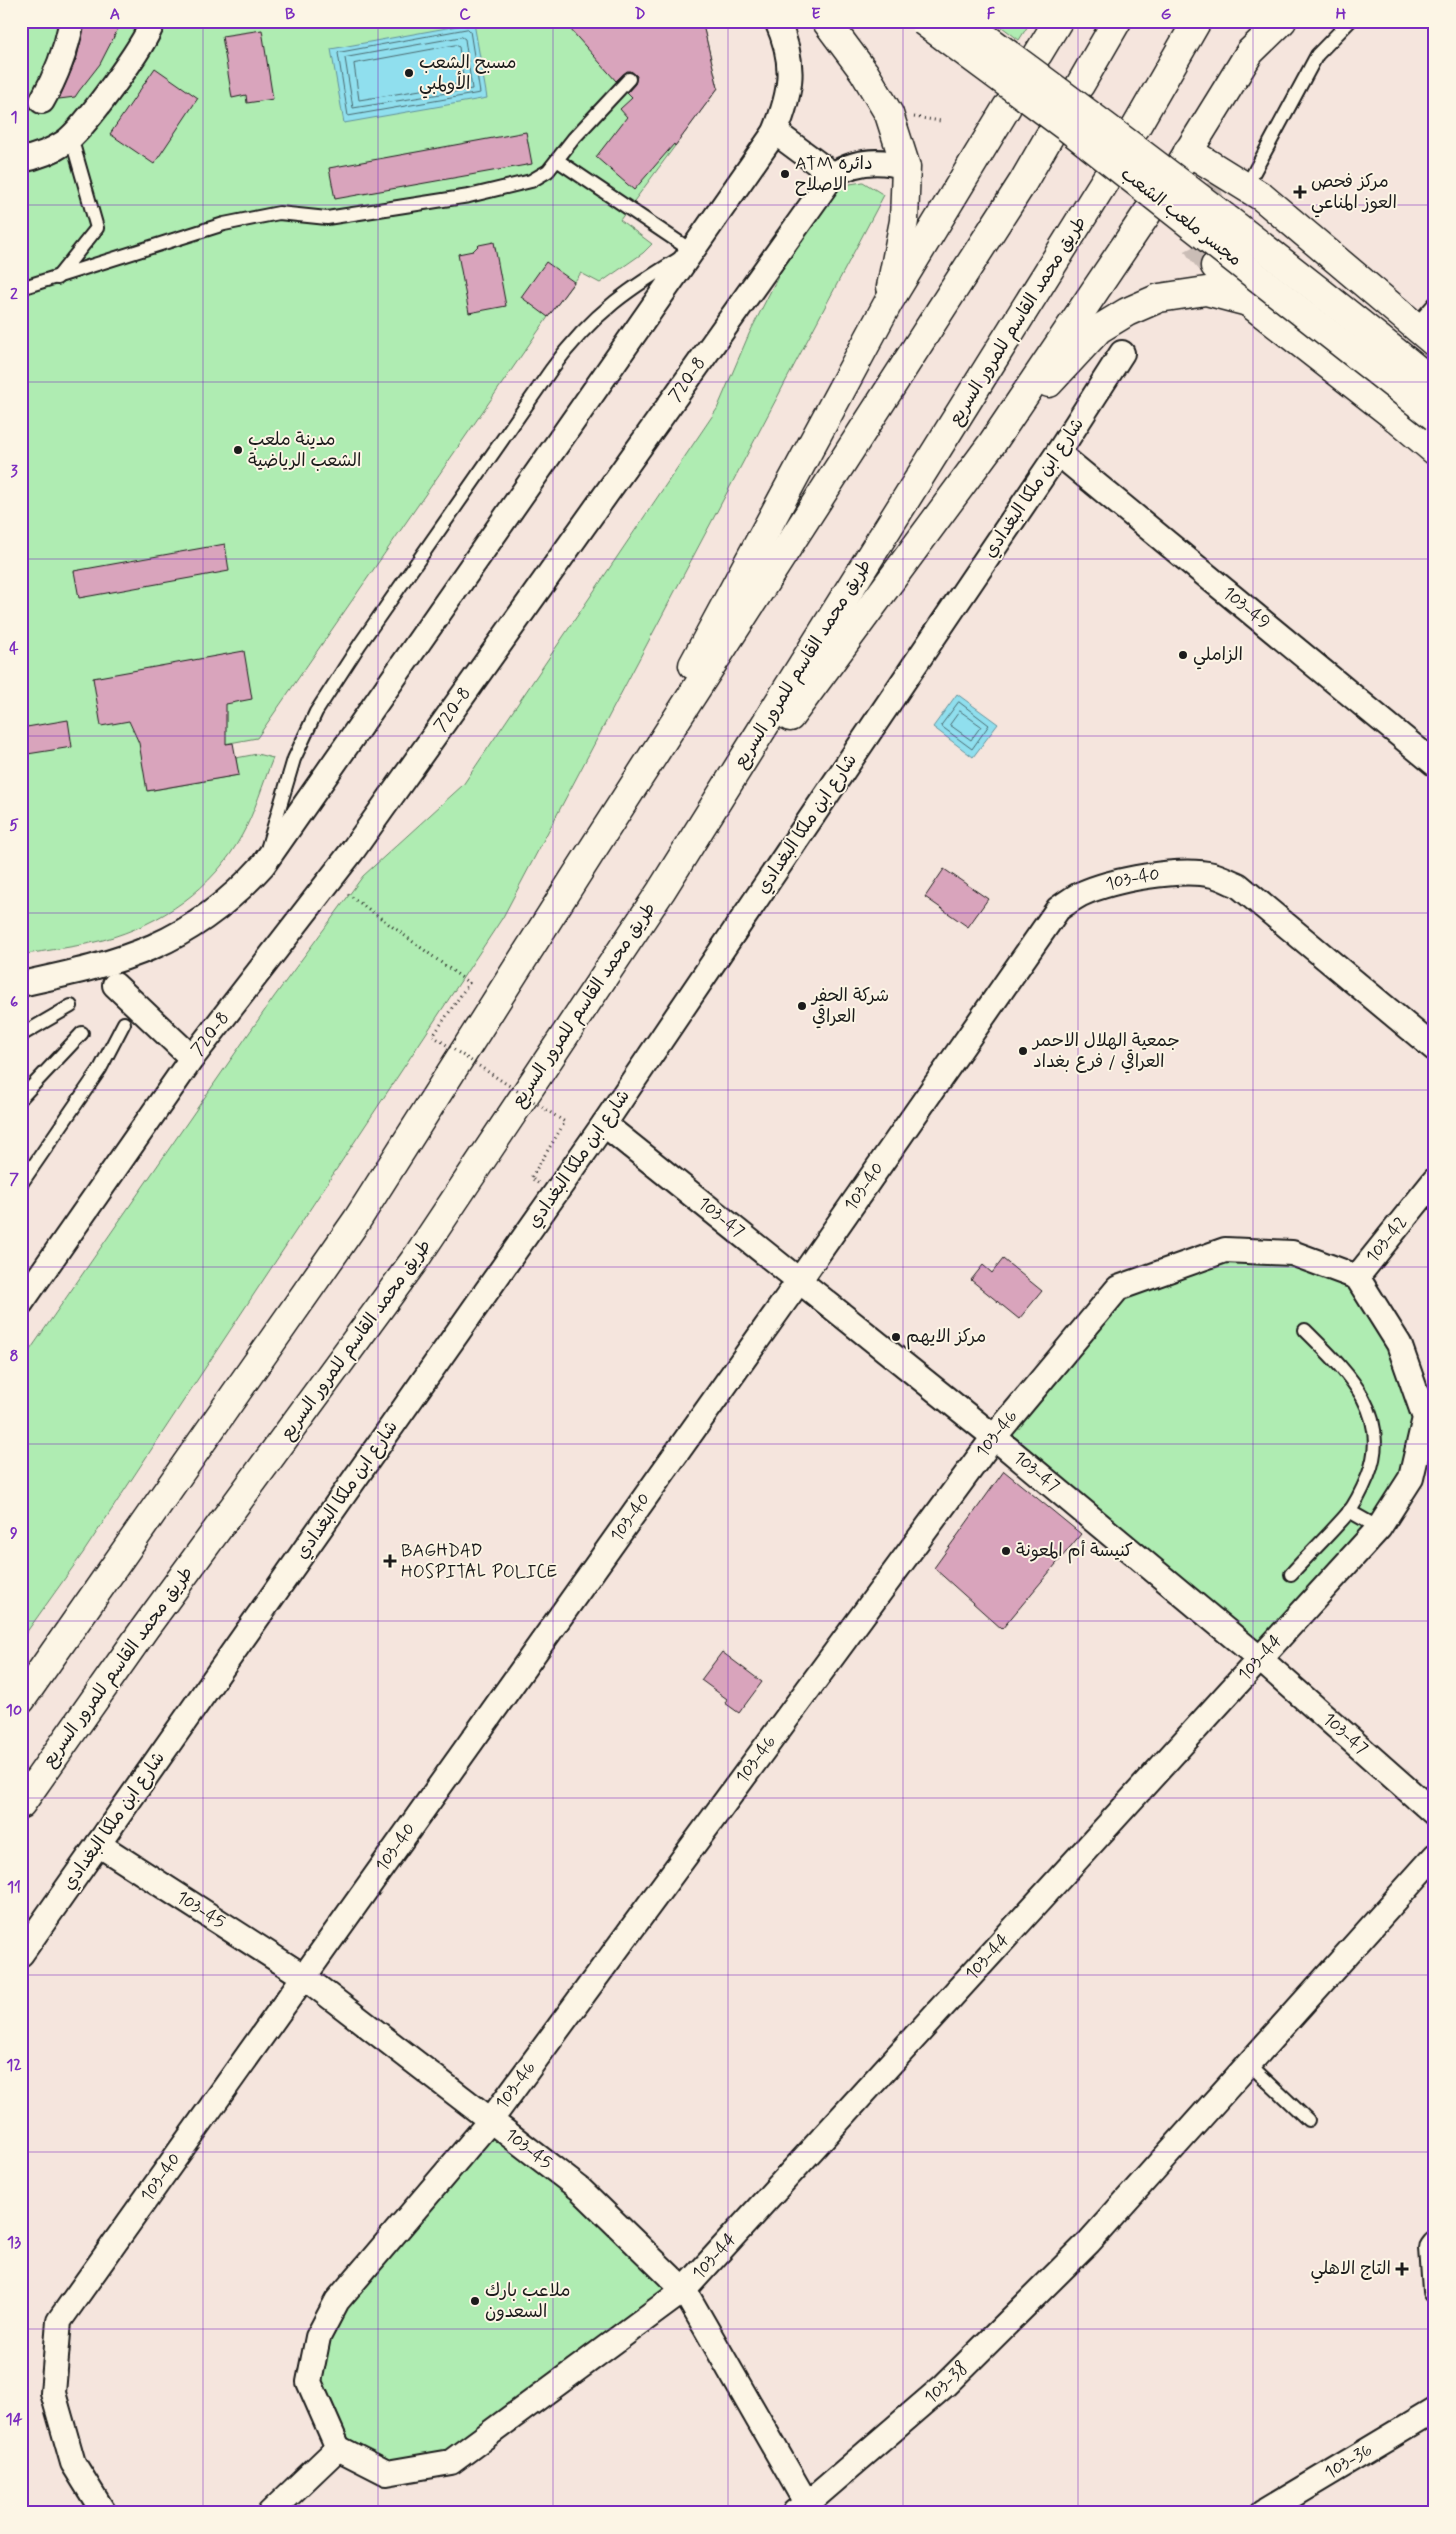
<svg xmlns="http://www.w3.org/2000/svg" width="1456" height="2534" viewBox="0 0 1456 2534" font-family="Mynerve,'Playpen Sans Arabic',sans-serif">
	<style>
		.green { fill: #afecb2; stroke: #668467 }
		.water { fill: #90dfee; stroke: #62919a }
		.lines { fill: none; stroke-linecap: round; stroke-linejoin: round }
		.shore { stroke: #4a6a70; stroke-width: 1 }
		.building { fill: #d9a4bc; stroke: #1c1c1c }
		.primary-tunnel { stroke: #cabdb6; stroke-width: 28; stroke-dasharray: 28 14; stroke-linecap: butt }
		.lane-casing { stroke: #1c1c1c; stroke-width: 16 }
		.street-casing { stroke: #1c1c1c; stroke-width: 28 }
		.primary-casing { stroke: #1c1c1c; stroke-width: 31 }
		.highway-casing { stroke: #1c1c1c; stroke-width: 31 }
		.path { stroke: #1c1c1c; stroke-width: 3; stroke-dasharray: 1 4; stroke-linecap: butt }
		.lane { stroke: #fcf5e5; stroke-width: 12 }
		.street { stroke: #fcf5e5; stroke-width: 24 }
		.primary { stroke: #fcf5e5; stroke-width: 28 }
		.highway { stroke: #fcf5e5; stroke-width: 28 }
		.primary-bridge-casing { stroke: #1c1c1c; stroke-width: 31; stroke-linecap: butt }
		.path-bridge { stroke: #1c1c1c; stroke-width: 3; stroke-dasharray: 1 4; stroke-linecap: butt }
		.primary-bridge { stroke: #fcf5e5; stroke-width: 28 }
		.grid { fill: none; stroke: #7b2cbf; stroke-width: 1; stroke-opacity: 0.55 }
		.poi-dot { fill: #1c1c1c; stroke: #fcf5e5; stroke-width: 2 }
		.labels { text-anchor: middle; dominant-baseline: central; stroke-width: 4; stroke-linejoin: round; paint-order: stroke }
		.poi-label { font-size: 18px; fill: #1c1c1c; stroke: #fcf5e5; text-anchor: start }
		.street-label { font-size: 18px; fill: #1c1c1c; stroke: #fcf5e5 }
		.neatline { fill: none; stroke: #7b2cbf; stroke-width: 2 }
		.grid-label { font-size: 16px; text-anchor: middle; font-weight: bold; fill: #7b2cbf }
	</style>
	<rect width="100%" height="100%" fill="#f5e5dd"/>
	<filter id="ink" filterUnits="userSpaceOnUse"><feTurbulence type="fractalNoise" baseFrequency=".02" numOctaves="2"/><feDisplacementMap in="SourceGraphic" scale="10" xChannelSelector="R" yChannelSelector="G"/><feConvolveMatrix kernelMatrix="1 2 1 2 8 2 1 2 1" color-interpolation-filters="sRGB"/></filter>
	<g filter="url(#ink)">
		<g class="green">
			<path d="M21,21h681l16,67 -98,132 32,24 -9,9 -43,30 -19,-10 -33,44 -291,421 -115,21 6,32 90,-16 -2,-17 21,-4 16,4c-10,25 -18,54 -31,77 -29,54 -81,89 -139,105 -26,7 -55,10 -82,15z"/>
			<polygon points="994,21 1031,21 1019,40"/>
			<polygon points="863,182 884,195 503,917 83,1553 21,1640 21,1363 274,997 363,876 463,785 717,409 749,334 791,251 830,187"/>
			<polygon points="1225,1250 1357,1277 1432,1409 1379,1528 1259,1658 1010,1439 1044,1377 1118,1288"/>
			<polygon points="490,2121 684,2290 451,2462 387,2473 338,2448 309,2382 318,2337"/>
		</g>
		<g class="water">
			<polygon points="474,23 487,98 344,123 331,49"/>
			<polygon points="957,694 998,724 973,757 933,727"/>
		</g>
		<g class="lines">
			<g class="shore">
				<polygon points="468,29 470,31 480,93 348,116 338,53"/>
				<polygon points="462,37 465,39 472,89 353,108 345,58"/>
				<polygon points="456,45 459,47 464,83 359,100 354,64"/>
				<polygon points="959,702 989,725 972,749 941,726"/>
				<polygon points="960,711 981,726 971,740 950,725"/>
			</g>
		</g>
		<g class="building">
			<polygon points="85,21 122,21 100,64 79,91 75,97 59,99 77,57"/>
			<polygon points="563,21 702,21 718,88 675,146 674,144 634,190 596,157 627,117 620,109 632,98 627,93 635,84 637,76 631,71 627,71 616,81"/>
			<polygon points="262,30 273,99 247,103 246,95 232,98 222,36"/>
			<polygon points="155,68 198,98 154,164 110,134"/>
			<polygon points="526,132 532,164 335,199 329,168"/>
			<polygon points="494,242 506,306 469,313 458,254 473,251 479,245"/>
			<polygon points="546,262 574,282 548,317 521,297"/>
			<polygon points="225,544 229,571 79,598 74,571"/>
			<polygon points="244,651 252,699 226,704 226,744 233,743 239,775 147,791 139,743 129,721 101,726 93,678"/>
			<polygon points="68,720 72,747 21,755 21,728"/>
			<polygon points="944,869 988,899 968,927 925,897"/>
			<polygon points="1003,1259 1042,1291 1019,1319 971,1280 983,1265 992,1273"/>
			<polygon points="1004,1471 1081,1534 1002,1629 934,1568"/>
			<polygon points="722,1652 762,1682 739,1713 725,1703 727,1699 701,1680"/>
		</g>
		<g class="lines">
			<path class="primary-tunnel" d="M1215,266c-7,-7 -14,-14 -18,-22 -12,-22 3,-45 25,-52"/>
			<g class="lane-casing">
				<g id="lane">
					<polyline points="1246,187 1317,55 1350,21"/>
					<polyline points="57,278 97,228 71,137"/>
					<polyline points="21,288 224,224 279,213 327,218 469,196 531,181 548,171 574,138 629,79"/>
					<polyline points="1414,327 1435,303"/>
					<path d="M268,846l26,-87 22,-47 44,-68 191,-274c41,-57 81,-84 141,-119l-135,-91"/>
					<polyline points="21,1035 71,1006"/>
					<polyline points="21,1098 82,1033"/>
					<polyline points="21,1184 100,1069 124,1023"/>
					<polyline points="1349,1511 1379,1528"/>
					<path d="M1291,1574c19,-21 39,-40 57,-61 9,-11 15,-25 20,-37 25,-63 -22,-105 -63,-146"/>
					<polyline points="1249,2064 1308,2120"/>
				</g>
			</g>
			<g class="street-casing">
				<g id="street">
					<path d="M42,101c15,-26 24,-51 30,-80"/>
					<polyline points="775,132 833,175"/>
					<path d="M21,160c15,-3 31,-9 43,-17 20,-14 81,-98 89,-122"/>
					<path id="s1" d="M1058,453l377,311"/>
					<path d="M21,984c102,-22 169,-38 242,-119l512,-733c17,-41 21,-69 2,-111"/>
					<polyline points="115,985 192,1058"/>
					<path id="s2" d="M604,1124l390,313 265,221 176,156"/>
					<path id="s3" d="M1357,1277l78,-97"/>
					<path id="s4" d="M21,1303l171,-245 161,-208 480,-675c23,-15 47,-16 73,-8"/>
					<path id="s5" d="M98,1844l205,132 277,213 104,101 128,223"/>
					<polyline points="21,1954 604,1124 1058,453 1122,353"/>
					<polyline points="1435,2244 1432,2248 1435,2291"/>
					<path id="s6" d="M338,2448l49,25 64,-11 233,-172 695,-762 32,-50 14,-60 -26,-74 -42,-67"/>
					<path id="s7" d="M338,2448l-29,-66 9,-45 19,-36 153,-180 504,-684 124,-149 107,-38 67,3 65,24"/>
					<path id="s8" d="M795,2512l12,-8 138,-119 144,-143 346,-386"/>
					<path id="s9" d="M104,2513l-31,-50 -20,-70 6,-72 740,-1040 259,-372c7,-5 15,-11 23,-15 31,-14 99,-27 132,-19 8,2 17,7 25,10l197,164"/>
					<polyline points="270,2513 338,2448"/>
					<path id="s10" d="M1263,2513l172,-103"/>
				</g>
			</g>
			<g class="primary-casing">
				<g id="primary">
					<polyline points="1188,151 1262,197 1435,343"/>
					<polyline points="1215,266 1248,302 1390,413 1435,451"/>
				</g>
			</g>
			<g class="highway-casing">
				<g id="highway">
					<polyline points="826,21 864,72 889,114 906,167 904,221 891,287"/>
					<polyline points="1038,54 1058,21"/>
					<polyline points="1080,85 1117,21"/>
					<polyline points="1136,127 1197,21"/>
					<polyline points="1182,162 1250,52 1282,21"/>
					<polyline points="1049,383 1099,329 1127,312 1159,298 1206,291 1248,302"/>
					<polyline points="693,665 888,303 1007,107"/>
					<polyline points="790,717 993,442 1148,212"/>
					<polyline points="21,1700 357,1220 591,852 1023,182 1049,137"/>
					<polyline points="21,1804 145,1628 414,1261 661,891 1106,179"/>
				</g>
			</g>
			<g class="path">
				<polyline points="914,117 941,121"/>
				<polyline points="348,894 469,983 433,1036"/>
				<polyline points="538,1183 531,1178 565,1122"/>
			</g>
			<use href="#lane" class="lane"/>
			<use href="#street" class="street"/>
			<use href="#primary" class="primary"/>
			<use href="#highway" class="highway"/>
			<g class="primary-bridge-casing">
				<g id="primary-bridge">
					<polyline points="923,21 1069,129 1435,417"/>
					<path d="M963,21c160,117 318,237 472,363"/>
				</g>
			</g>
			<polyline class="path-bridge" points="433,1036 565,1122"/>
			<use href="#primary-bridge" class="primary-bridge"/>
		</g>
	</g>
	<path class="grid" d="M203,21v2492M378,21v2492M553,21v2492M728,21v2492M903,21v2492M1078,21v2492M1253,21v2492M21,205h1414M21,382h1414M21,559h1414M21,736h1414M21,913h1414M21,1090h1414M21,1267h1414M21,1444h1414M21,1621h1414M21,1798h1414M21,1975h1414M21,2152h1414M21,2329h1414"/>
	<g class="poi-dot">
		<circle cx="409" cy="73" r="5"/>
		<circle cx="785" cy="174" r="5"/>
		<path d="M1297.5 184.5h5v5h5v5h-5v5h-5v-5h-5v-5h5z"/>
		<circle cx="238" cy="450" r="5"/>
		<circle cx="1183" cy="655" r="5"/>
		<circle cx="802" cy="1006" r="5"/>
		<circle cx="1023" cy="1051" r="5"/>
		<circle cx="896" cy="1337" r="5"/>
		<circle cx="1006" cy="1551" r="5"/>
		<path d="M387.5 1553.5h5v5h5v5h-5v5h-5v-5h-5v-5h5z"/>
		<path d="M1399.5 2261.5h5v5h5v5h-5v5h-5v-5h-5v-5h5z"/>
		<circle cx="475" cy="2301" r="5"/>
	</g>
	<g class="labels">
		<g class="poi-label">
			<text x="419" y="63">مسبح الشعب<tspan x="419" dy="21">الأولمبي</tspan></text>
			<text x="795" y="164">ATM دائره<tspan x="795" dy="21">الاصلاح</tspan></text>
			<text x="1311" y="182">مركز فحص<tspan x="1311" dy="21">العوز المناعي</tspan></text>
			<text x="248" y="440">مدينة ملعب<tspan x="248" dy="21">الشعب الرياضية</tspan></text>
			<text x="1193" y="655">الزاملي</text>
			<text x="812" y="996">شركة الحفر<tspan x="812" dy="21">العراقي</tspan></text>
			<text x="1033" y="1041">جمعية الهلال الاحمر<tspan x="1033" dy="21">العراقي / فرع بغداد</tspan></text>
			<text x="906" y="1337">مركز الايهم</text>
			<text x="401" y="1551">BAGHDAD<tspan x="401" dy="21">HOSPITAL POLICE</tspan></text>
			<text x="1016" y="1551">كنيسة أم المعونة</text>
			<text x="1391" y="2269" text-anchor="end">التاج الاهلي</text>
			<text x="485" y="2291">ملاعب بارك<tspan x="485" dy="21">السعدون</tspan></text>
		</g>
		<g class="street-label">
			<text transform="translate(1181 217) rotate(38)">مجسر ملعب الشعب</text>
			<text transform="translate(1018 321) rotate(-58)">طريق محمد القاسم للمرور السريع</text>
			<text stroke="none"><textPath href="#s4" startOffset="1139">720-8</textPath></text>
			<text transform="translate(1034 488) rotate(-56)">شارع ابن ملكا البغدادي</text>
			<text stroke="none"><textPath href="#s1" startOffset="244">103-49</textPath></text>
			<text transform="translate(803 664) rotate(-58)">طريق محمد القاسم للمرور السريع</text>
			<text stroke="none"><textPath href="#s4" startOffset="734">720-8</textPath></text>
			<text transform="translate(807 824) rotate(-56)">شارع ابن ملكا البغدادي</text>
			<text stroke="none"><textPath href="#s9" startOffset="2015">103-40</textPath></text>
			<text transform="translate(584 1005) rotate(-56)">طريق محمد القاسم للمرور السريع</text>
			<text stroke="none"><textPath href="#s4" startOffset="329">720-8</textPath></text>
			<text transform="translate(579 1159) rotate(-55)">شارع ابن ملكا البغدادي</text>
			<text stroke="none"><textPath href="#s9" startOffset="1595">103-40</textPath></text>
			<text stroke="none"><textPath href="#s2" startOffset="150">103-47</textPath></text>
			<text stroke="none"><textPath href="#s3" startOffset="48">103-42</textPath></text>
			<text transform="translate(356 1340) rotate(-54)">طريق محمد القاسم للمرور السريع</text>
			<text stroke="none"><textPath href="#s7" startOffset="1249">103-46</textPath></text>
			<text stroke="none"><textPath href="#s2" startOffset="555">103-47</textPath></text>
			<text transform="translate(347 1490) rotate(-55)">شارع ابن ملكا البغدادي</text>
			<text stroke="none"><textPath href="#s9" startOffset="1190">103-40</textPath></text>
			<text stroke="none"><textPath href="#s6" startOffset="1265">103-44</textPath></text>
			<text transform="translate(118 1667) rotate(-54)">طريق محمد القاسم للمرور السريع</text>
			<text stroke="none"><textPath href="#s2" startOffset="960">103-47</textPath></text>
			<text stroke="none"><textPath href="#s7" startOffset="844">103-46</textPath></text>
			<text transform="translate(114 1821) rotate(-55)">شارع ابن ملكا البغدادي</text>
			<text stroke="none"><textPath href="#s9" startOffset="785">103-40</textPath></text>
			<text stroke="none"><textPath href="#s5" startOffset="122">103-45</textPath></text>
			<text stroke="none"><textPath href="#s6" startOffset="860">103-44</textPath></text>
			<text stroke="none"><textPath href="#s7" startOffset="439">103-46</textPath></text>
			<text stroke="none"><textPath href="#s5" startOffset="528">103-45</textPath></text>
			<text stroke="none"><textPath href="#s9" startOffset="380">103-40</textPath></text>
			<text stroke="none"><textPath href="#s6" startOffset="455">103-44</textPath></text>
			<text stroke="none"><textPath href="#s8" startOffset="199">103-38</textPath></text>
			<text stroke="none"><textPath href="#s10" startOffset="100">103-36</textPath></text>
		</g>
	</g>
	<rect width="1456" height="2534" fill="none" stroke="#fcf5e5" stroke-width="55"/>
	<rect x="28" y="28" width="1400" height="2478" class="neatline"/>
	<g class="grid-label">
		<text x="115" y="19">A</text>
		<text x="290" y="19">B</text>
		<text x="465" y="19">C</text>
		<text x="640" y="19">D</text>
		<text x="816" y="19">E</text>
		<text x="991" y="19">F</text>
		<text x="1166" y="19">G</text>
		<text x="1341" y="19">H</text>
		<text x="14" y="122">1</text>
		<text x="14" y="299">2</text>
		<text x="14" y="476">3</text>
		<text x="14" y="653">4</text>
		<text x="14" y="830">5</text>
		<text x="14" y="1007">6</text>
		<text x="14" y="1184">7</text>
		<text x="14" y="1361">8</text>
		<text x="14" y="1538">9</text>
		<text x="14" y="1715">10</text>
		<text x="14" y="1892">11</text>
		<text x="14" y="2070">12</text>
		<text x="14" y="2247">13</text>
		<text x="14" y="2424">14</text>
	</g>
</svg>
